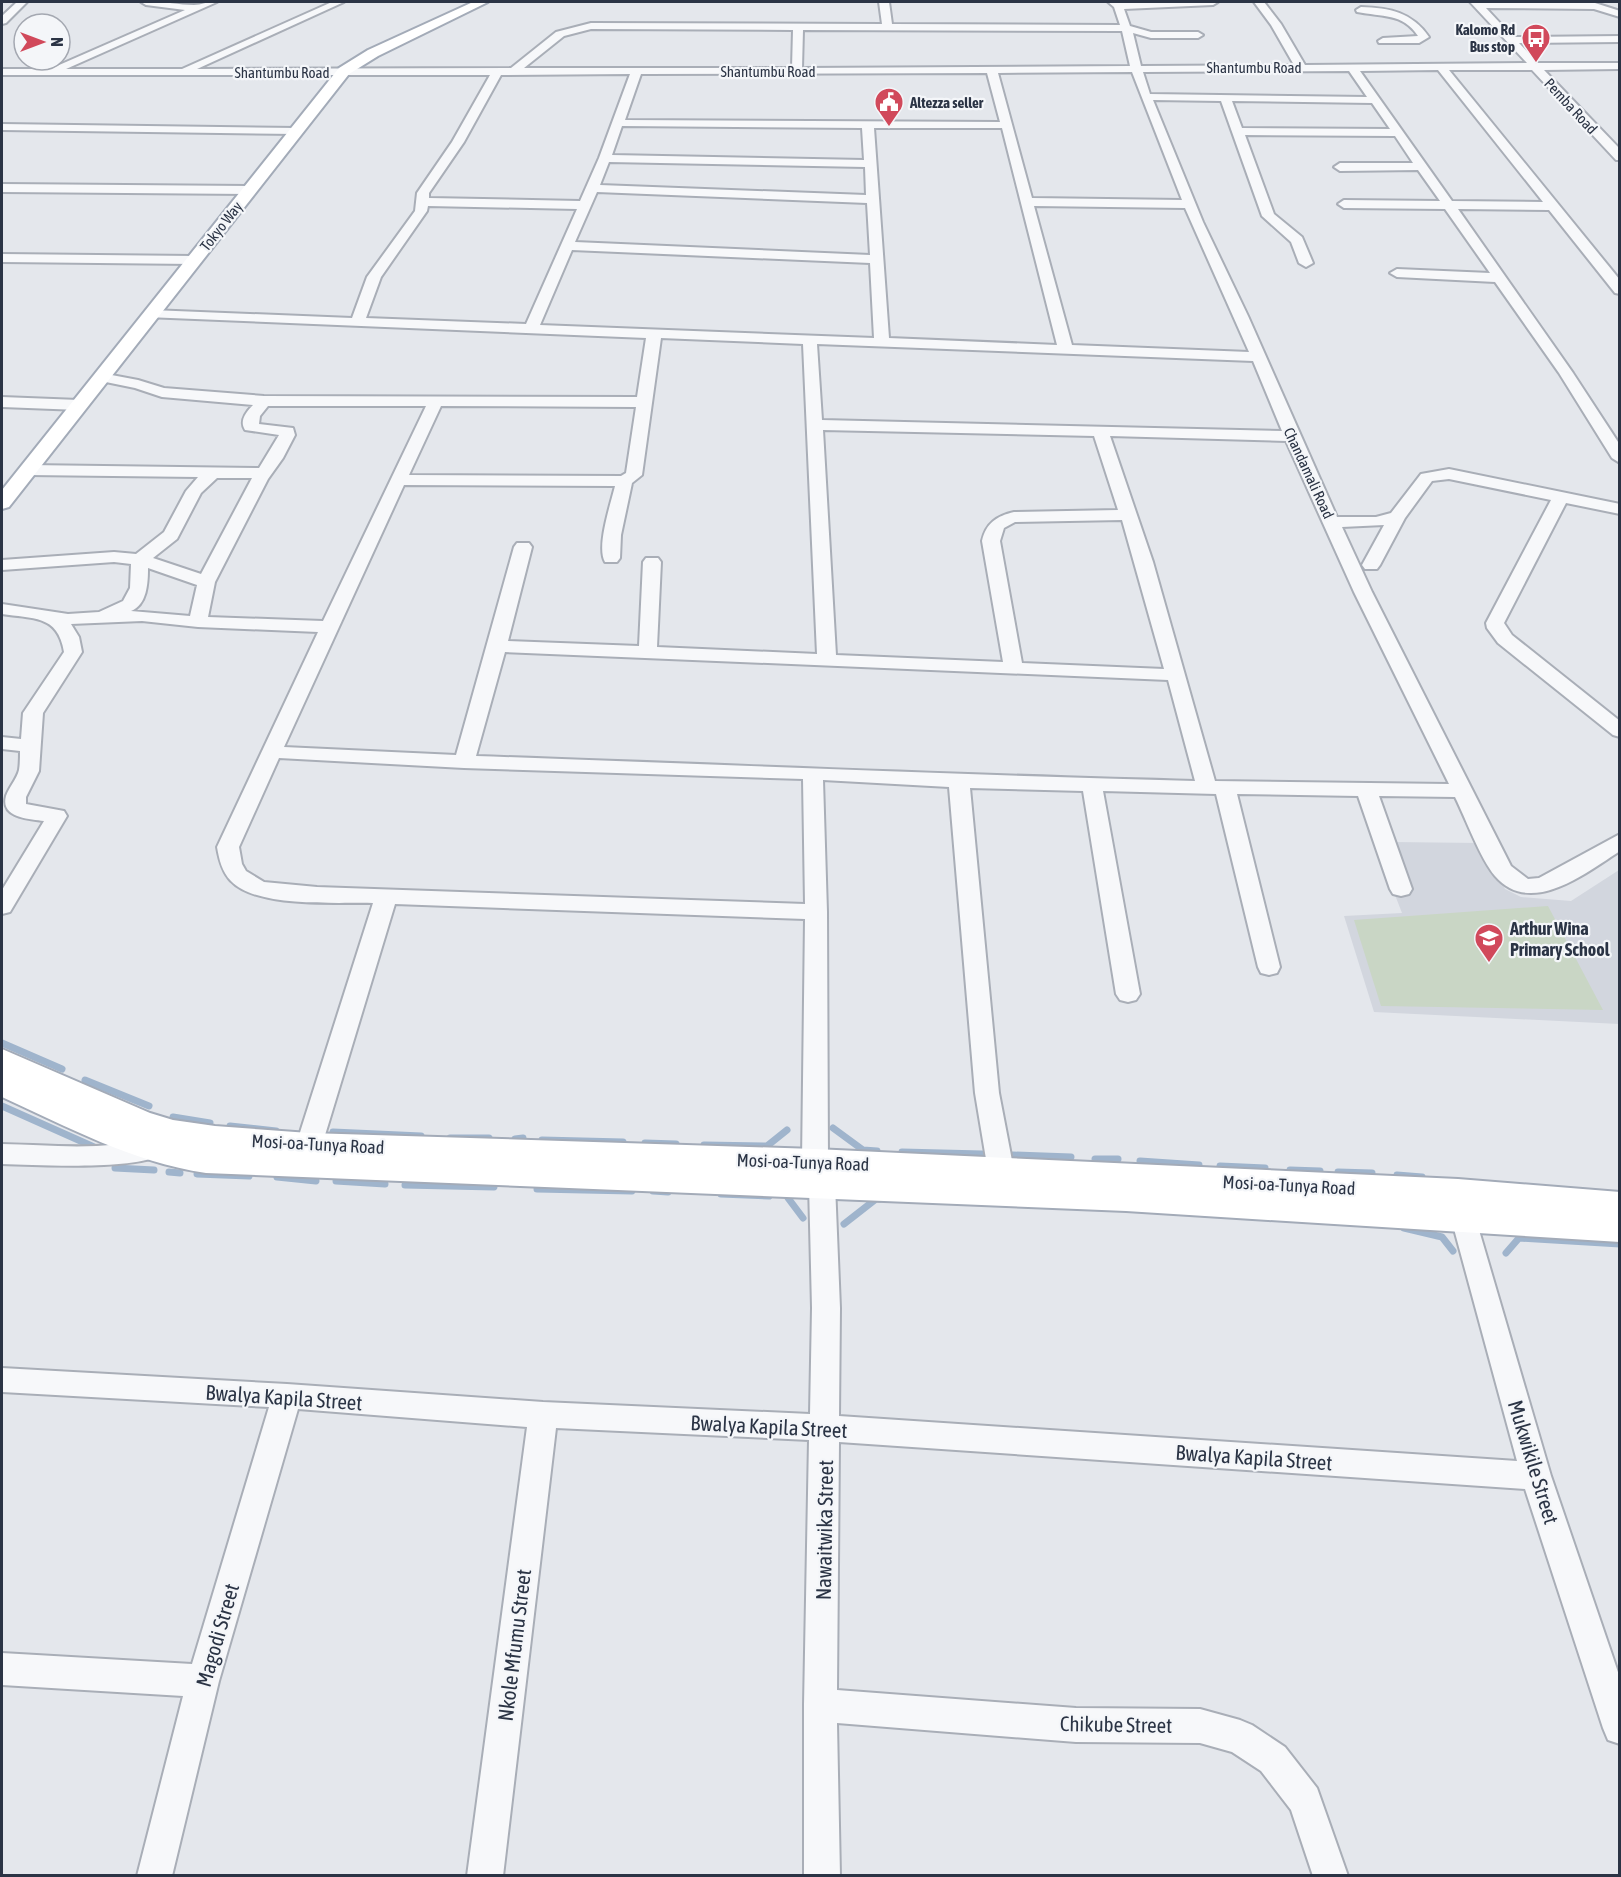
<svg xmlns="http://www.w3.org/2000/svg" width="1621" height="1877" viewBox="0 0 1621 1877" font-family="'Asap Condensed',sans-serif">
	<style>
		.built { fill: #d2d6de }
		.green { fill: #c9d6c5 }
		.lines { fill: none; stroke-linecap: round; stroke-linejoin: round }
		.stream { stroke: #9fb4cc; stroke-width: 7 }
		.minor-casing { stroke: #a9aeb7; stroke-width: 4 }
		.major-casing { stroke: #a3abb8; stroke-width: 4 }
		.minor { fill: #f7f8fa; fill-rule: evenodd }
		.major { fill: #fff; fill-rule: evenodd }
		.labels { text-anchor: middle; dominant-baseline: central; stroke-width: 4.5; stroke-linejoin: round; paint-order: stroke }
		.far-poi-label { font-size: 15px; font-weight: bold; fill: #2b3445; stroke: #f4f6f9; text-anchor: end }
		.far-street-label { font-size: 15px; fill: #2b3445; stroke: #f4f6f9 }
		.poi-label { font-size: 18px; font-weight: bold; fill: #2b3445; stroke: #f4f6f9; text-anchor: start }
		.street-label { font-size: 18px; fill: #2b3445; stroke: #f4f6f9 }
		.near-street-label { font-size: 21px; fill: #2b3445; stroke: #f4f6f9 }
	</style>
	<rect width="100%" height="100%" fill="#e4e7ec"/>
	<polygon class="built" points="1392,842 1479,843 1505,889 1521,897 1571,901 1619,870 1619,1024 1374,1012 1344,916 1402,913 1395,895 1411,893"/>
	<polygon class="green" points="1548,906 1603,1010 1381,1006 1354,920"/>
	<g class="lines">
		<g class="stream">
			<polyline points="2,1043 62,1069"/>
			<polyline points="85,1080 149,1106"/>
			<polyline points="2,1106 94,1147"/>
			<polyline points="173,1117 210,1123"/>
			<polyline points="230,1126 276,1131"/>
			<polyline points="833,1128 863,1150 877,1151"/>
			<polyline points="333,1132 421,1136"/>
			<polyline points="450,1138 489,1138"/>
			<polyline points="515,1139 523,1138"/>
			<polyline points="542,1140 623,1142"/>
			<polyline points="645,1143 676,1144"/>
			<polyline points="704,1145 767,1146 787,1130"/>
			<polyline points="902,1152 982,1154"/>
			<polyline points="1013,1155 1071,1157"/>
			<polyline points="1095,1159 1118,1159"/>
			<polyline points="1140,1161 1199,1165"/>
			<polyline points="1220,1166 1265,1168"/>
			<polyline points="115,1168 154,1170"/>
			<polyline points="1290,1170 1320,1171"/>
			<polyline points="169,1172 180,1173"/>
			<polyline points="1338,1172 1372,1173"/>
			<polyline points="197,1174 249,1176"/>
			<polyline points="1397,1175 1422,1177"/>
			<polyline points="277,1177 316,1181"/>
			<polyline points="336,1181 385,1184"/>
			<polyline points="405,1185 494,1187"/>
			<polyline points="537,1189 632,1191"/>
			<polyline points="653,1191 668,1192"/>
			<polyline points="721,1194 769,1196"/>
			<polyline points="788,1198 803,1218"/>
			<polyline points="844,1224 876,1199 880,1199"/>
			<polyline points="1404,1228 1442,1237 1453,1251"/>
			<polyline points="1506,1253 1519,1238 1620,1244"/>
		</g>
		<g class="minor-casing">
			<g id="minor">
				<polygon points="17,2 27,2 6,23 2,24 2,16"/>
				<path d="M141,2c18,-2 35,3 53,3 8,0 15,-4 23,-3l-151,67h116l150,-67h12l-147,67 314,-1 45,-36 35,-9 291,1 -3,-22h10l3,22 228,1 -6,-18 -6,-5h110l-5,3 -89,4 6,17 21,6h47l5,3 -5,3h-47l-18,-5 8,33 153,-1 -23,-40 -17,-23h10l17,22 24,41 222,-2 -57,-61 125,1 25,8v6l-26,-8 -108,-1 27,29 107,-1v6l-101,1 19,20h82v6l-76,1 76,79v11h-4l-84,-90h-83l171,210v14l-5,-1 -66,-83 -91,-1 115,164 47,72v18l-8,-5 -53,-85 -64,-91 -98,-5 -7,-4 7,-4 93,4 -45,-64 -101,-1 -6,-4 6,-4 96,1 -22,-31 -78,1 -6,-4 6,-4h73l-18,-27 -150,-1 29,79 28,23 11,26 -7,4 -7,-4 -8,-21 -29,-26 -41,-115 -68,-1 50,122 45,94 89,201h39l15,-4 30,-39 28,-5 171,35v10l-54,-11 -62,120 8,12 108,86v16l-7,-2 -115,-92 -11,-15 -1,-5 65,-123 -102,-21 -17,2 -27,37 -25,47 -3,4h-12l-3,-4 22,-40 -42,2 30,65 139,274 17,13 11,-1 81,-44v17c-33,21 -89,67 -125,25 -15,-18 -29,-57 -40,-79l-76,-1 33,93 -3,5 -8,2 -8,-2 -3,-5 -32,-93 -121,-2 43,173 -3,6 -8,2 -8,-2 -3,-6 -42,-173 -113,-3 37,203 -4,6 -8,2 -8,-2 -4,-6 -33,-203 -113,-3 29,305 15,78 -4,7 -9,3 -9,-3 -4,-7 -13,-78 -26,-306 -126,-7 4,132 1,250 7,22 5,124 -1,108 678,45 -70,-258 4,-7 9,-3 9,3 82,280 69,202v66l-12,-4 -5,-12 -78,-239 -686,-47 -2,248 239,18 124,1 40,11 12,5 33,22 32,41 31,88h-35l-22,-66 -30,-39 -29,-19 -32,-9 -124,-1 -239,-19 3,153h-36v-171l5,-265 -253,-12 -53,448h-36l60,-449 -229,-18 -79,272 -47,195h-35l46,-180 -181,-11v-32l190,11 77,-257 -267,-15v-24l285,16 256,18 267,12 2,-106 -3,-124 -7,-22 3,-243 -410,-15 -73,241 -4,7 -9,3 -9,-3 -4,-7 77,-242c-36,-1 -117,5 -142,-22 -9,-9 -12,-22 -14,-34l101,-215 -120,-5 -56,-6 -71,3 8,13 3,15 -39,61 -4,58 -13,26v7l38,7 3,5 -57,96 -8,2v-24l42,-69c-15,-2 -44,-3 -38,-25 3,-9 11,-17 13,-26 1,-6 1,-13 1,-19l-18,-2v-12l19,2 2,-26 41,-61c-6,-38 -32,-33 -62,-38v-10l66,10 31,-2 24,-11 7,-13 1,-24 -17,-2 -112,8v-10l112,-8 22,2 28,-22 22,-41 12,-14 -170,-2 -8,-5 8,-5 231,3 20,-33 -34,-5c-6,-9 1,-18 8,-25l-91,-8 -27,-9 -39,-8 -2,-3 2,-3 5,-1 37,7 26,8 100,8 373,1 9,-59 -500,-21 -2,-3 2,-3 5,-1 201,8 15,-41 48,-66 2,-18 35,-51 38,-67h-488v-6h48l135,-59 -39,-5zM591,29l202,1 -1,38h-268l40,-32zM803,30l319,1 8,35 -328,2zM1438,70l105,132 -91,-1 -92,-130zM1349,71l18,26 -217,-3 -7,-22zM1132,72l50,128 -150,-2 -34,-125zM987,73l13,49 -375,-2 16,-46zM630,74l-31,84 -19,43 -151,-3v-5l35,-51 37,-67zM1232,101l140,2 18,26 -148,-1zM622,126l240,2 2,32 -252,-5zM874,128h128l55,217 -168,-7zM609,162l256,5 1,28 -266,-10zM597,192l270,11 3,52 -295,-13zM428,206l149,3 -51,115 -160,-6 15,-41 46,-66zM1034,206l151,2 64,144 -177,-7zM572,250l298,13 4,75 -334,-13zM661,338l142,6 14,310 -160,-7 4,-85 -3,-4h-12l-3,4 -4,84 -131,-5 24,-94 -3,-4h-12l-3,4 -58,208 -172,-8 120,-262 211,1c-4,17 -19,61 -10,76h12l3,-4 1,-23 11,-52 10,-8zM817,344l436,17 29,70 -460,-11zM268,406h158l-103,215 -115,-4 7,-35 53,-103 15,-21 12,-23 -2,-7 -34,-4 1,-8zM441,406l195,1 -10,66 -5,3 -212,-1zM823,430l271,6 24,74 -104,2c-17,4 -28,11 -32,29l21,121 -167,-7zM1110,436l176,5 68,151 95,192 -234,-3 -62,-219zM217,478h35l-51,96 -48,-16 24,-19 24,-46zM1122,520l42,149 -142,-6 -22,-122 4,-13 11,-6zM148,568l49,17 -7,31 -59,-5c16,-6 17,-28 17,-43zM505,652l663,28 27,101c-240,-6 -480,-17 -719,-25zM279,758l185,10 339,11 2,125 -488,-17 -53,-5 -18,-11 -4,-7 -3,-17z"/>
				<path d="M1361,7c29,1 51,5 68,30l-10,6h-40l-1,-2 5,-3 35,-2c-15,-23 -36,-19 -61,-24l-1,-2z"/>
				<polygon points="2,124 296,128 302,131 296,134 2,130"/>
				<polygon points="2,184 249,186 255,190 249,194 2,192"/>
				<polygon points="2,254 194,256 201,260 194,264 2,262"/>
				<polygon points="2,397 79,400 87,405 79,410 2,407"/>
				<path d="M155,1136l9,3 4,7c-3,5 -4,8 -9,10 -32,14 -121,9 -157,8v-20c50,1 105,8 153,-8z"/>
			</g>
		</g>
		<g class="major-casing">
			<g id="major">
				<polygon points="473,2 488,2 378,56 349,74 9,507 2,509 2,490 339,68 368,50"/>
				<path d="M2,1049l148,64 23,7 42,6 94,7 506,16 643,30 162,13v50l-494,-31 -920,-38c-74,-11 -138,-46 -204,-76z"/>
			</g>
		</g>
		<use href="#minor" class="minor"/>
		<use href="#major" class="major"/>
	</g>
	<defs>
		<g id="bus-pin" transform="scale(1.5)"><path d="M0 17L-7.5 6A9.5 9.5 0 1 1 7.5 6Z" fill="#d1495b" stroke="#f4f6f9"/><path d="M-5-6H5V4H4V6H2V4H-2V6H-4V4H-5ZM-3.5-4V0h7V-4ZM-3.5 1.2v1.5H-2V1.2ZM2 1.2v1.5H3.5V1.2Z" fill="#fff"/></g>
		<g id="civic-pin" transform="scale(1.5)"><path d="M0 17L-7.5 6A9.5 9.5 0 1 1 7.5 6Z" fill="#d1495b" stroke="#f4f6f9"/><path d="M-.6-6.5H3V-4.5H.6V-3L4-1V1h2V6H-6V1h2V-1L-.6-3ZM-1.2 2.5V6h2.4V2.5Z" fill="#fff"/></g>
		<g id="school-pin" transform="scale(1.5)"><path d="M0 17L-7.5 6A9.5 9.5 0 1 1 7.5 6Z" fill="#d1495b" stroke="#f4f6f9"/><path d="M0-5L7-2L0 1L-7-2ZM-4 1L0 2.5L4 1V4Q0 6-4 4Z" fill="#fff"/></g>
	</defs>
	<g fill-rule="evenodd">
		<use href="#bus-pin" x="1536" y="38"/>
		<use href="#civic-pin" x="889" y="102"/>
		<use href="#school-pin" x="1489" y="938"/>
	</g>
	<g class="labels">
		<g class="far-poi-label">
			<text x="1515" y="29">Kalomo Rd<tspan x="1515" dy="17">Bus stop</tspan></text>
			<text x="910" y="102" text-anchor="start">Altezza seller</text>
		</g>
		<g class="far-street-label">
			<text x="1254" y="67">Shantumbu Road</text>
			<text x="768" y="71">Shantumbu Road</text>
			<text x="282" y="72">Shantumbu Road</text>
			<text transform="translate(1571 106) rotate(47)">Pemba Road</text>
			<text transform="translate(221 226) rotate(-52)">Tokyo Way</text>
			<text transform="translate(1309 473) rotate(65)">Chandamali Road</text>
		</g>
		<g class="poi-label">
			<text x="1510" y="928">Arthur Wina<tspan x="1510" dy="21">Primary School</tspan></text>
		</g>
		<g class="street-label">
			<text transform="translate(318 1144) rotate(3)">Mosi-oa-Tunya Road</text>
			<text transform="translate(803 1162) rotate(2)">Mosi-oa-Tunya Road</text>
			<text transform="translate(1289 1185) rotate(3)">Mosi-oa-Tunya Road</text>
		</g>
		<g class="near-street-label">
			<text transform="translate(284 1397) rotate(4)">Bwalya Kapila Street</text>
			<text transform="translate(769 1426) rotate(3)">Bwalya Kapila Street</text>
			<text transform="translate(1254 1457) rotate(4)">Bwalya Kapila Street</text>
			<text transform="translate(1534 1462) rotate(73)">Mukwikile Street</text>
			<text transform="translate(824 1530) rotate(-89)">Nawaitwika Street</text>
			<text transform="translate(217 1635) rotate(-74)">Magodi Street</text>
			<text transform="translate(514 1645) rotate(-83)">Nkole Mfumu Street</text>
			<text transform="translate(1116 1724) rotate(1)">Chikube Street</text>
		</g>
	</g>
	<rect width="1621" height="1877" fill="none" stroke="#2b3445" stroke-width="6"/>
	<g transform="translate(42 42) rotate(90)"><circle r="28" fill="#f4f6f9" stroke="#a4a8b1" stroke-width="1.5"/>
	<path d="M0-4.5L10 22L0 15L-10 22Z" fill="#d1495b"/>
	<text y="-9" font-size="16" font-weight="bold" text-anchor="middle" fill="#2b3445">N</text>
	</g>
</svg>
